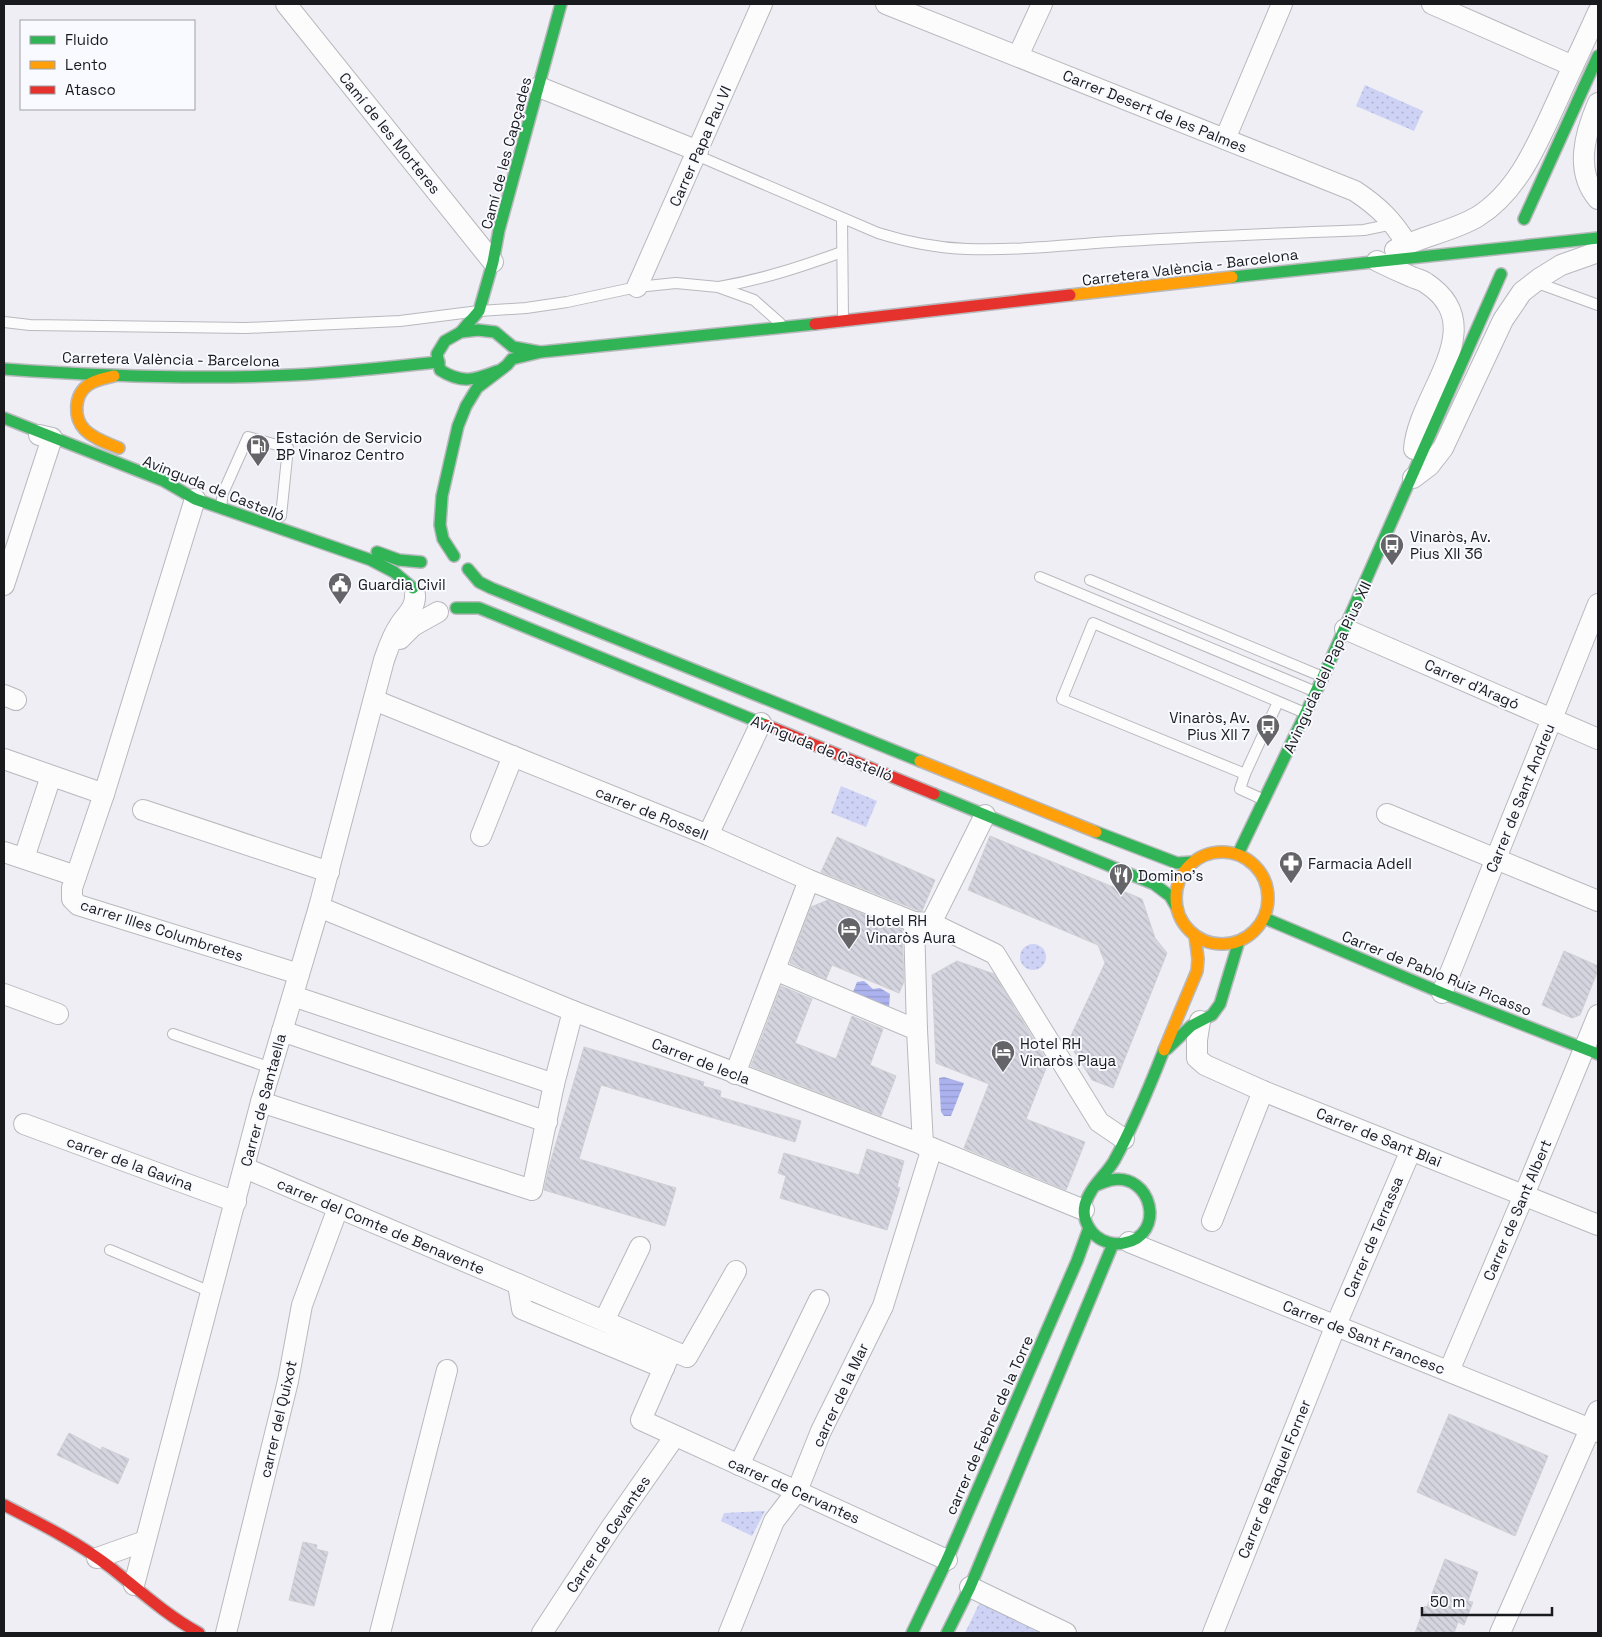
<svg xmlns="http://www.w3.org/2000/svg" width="1602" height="1637" viewBox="0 0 1602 1637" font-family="'Space Grotesk',sans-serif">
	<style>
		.green { fill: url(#green-dots) }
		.water { fill: url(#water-rules) }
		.building { fill: url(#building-back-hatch); stroke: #cfcfd4 }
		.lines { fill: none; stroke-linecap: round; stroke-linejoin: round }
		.lane-casing { stroke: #b8b9bd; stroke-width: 12 }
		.street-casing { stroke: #b8b9bd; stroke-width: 22 }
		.fast-casing { stroke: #b8b9bd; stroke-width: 14 }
		.slow-casing { stroke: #b8b9bd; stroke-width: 14 }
		.jam-casing { stroke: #b8b9bd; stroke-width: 14 }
		.lane { stroke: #fcfcfd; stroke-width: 10 }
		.street { stroke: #fcfcfd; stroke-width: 20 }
		.fast { stroke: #30b455; stroke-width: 11 }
		.slow { stroke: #ff9f0a; stroke-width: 11 }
		.jam { stroke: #e5322d; stroke-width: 11 }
		.labels { text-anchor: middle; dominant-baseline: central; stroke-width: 4; stroke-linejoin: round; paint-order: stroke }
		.street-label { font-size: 15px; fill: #191a1e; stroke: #f9faff }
		.poi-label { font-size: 15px; fill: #191a1e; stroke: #f9faff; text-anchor: start }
	</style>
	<defs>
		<pattern id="green-dots" width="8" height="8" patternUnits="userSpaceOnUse" patternTransform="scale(1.25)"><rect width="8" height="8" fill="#ced2f5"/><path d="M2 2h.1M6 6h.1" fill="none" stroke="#b0b4d2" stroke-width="1.8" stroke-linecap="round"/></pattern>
		<pattern id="water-rules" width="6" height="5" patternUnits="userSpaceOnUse" patternTransform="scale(1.25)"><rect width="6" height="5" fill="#acb2ee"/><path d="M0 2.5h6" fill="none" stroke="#9398cc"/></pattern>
		<pattern id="building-back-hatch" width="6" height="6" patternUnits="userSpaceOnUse" patternTransform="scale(1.25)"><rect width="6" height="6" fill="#d4d5df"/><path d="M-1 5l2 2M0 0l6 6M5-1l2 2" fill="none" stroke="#b5b6bf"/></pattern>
	</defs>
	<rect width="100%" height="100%" fill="#eeeef4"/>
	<g class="green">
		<polygon points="1365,85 1423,111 1414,131 1356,106"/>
		<polygon points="841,786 877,801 866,827 831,813"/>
		<circle cx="1033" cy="957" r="13"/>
		<polygon points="765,1511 752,1536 721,1521 724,1513"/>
		<polygon points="980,1602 1046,1633 965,1633"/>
	</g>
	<g class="water">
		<polygon points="864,981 873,989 880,988 890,994 889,1007 853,992 857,982"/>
		<polygon points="944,1077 964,1083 951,1116 944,1116 941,1112 939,1078"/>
	</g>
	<g class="building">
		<polygon points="990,836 1142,899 1155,938 1167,953 1113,1088 1092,1080 1068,1042 1105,963 1098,945 968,890"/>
		<polygon points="837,837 935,880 922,911 917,910 821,872"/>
		<polygon points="828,900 902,930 904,982 899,993 832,965 826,979 790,963 811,907"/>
		<polygon points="1564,951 1598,966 1598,970 1580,1015 1572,1018 1542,1005"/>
		<polygon points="957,961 994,974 1048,1063 1026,1119 1085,1142 1066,1190 964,1148 989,1084 936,1063 932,975"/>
		<polygon points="781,986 812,999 795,1043 836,1059 852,1016 883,1029 870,1065 896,1076 881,1116 751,1066"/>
		<polygon points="584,1047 704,1082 703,1086 721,1091 720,1097 801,1121 795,1142 601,1085 579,1159 676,1188 665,1226 544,1190 549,1167"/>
		<polygon points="867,1149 904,1161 897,1187 900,1188 887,1230 780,1198 786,1176 778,1173 784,1153 859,1175"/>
		<polygon points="1449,1414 1548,1456 1515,1536 1417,1492"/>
		<polygon points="69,1433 101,1450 102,1447 129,1459 118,1484 57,1455"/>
		<polygon points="303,1542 317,1545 316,1549 328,1552 314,1606 289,1600"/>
		<polygon points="1445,1559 1478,1572 1468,1601 1473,1602 1464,1625 1458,1622 1454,1633 1415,1633 1425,1606 1427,1607"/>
	</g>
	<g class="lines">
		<g class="lane-casing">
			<g id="lane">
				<path d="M696,155l182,78c29,9 59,15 89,16 53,2 106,-5 159,-8 79,-5 159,-8 238,-11l29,-6"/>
				<polyline points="842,218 843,319"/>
				<polyline points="1535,282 1598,305"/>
				<path d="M719,287c45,-8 81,-20 123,-35"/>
				<polyline points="4,322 30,325 246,328 400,321 479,311 526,308 567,302 637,287 676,283 718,287 754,300 780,323"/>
				<polyline points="221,506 223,493 248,437 288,448 281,516"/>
				<polyline points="1040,577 1316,692"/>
				<polyline points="1090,580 1323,677"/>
				<polyline points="1245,774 1278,702"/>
				<polyline points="1262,799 1240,789 1245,774 1062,699 1093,623 1305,713"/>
				<polyline points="173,1034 271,1068"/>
				<polyline points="110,1250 211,1292"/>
			</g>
		</g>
		<g class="street-casing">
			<g id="street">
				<polyline points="286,4 493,262"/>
				<path d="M886,4l469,187c24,16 37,29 52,53"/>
				<polyline points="1432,4 1573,66"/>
				<polyline points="1018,56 1042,4"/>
				<polyline points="539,87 698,151"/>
				<path d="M1598,103c-13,30 -24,68 0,96"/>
				<polyline points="1225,139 1282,4"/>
				<path d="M1395,250c26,-14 56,-18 82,-33 42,-26 61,-75 81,-118 13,-29 27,-58 40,-87"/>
				<path d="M1377,261c12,6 23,11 35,16 4,2 10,3 14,6 67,44 -8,110 -12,166"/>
				<polyline points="637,287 762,4"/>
				<polyline points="1413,478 1429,466 1443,448 1503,320 1522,292 1540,278 1561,265 1598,252"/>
				<polyline points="195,499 104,794 72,888 72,899 78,905 299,974"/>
				<polyline points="4,585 52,438 39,435"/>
				<polyline points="1345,629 1598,739"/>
				<polyline points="400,639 413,626 438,612"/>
				<polyline points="4,695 16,700"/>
				<polyline points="374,700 708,835 809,880 914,922 931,923 995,954 1099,1122 1124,1139"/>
				<polyline points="4,759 104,794"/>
				<polyline points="143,810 329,872"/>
				<polyline points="1387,814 1598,901"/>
				<polyline points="708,835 761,723"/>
				<polyline points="481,836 513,756"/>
				<polyline points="4,852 76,876"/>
				<polyline points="24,858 51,776"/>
				<polyline points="319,907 573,1011 932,1148 1084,1210"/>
				<polyline points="914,922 917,1030 923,1145"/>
				<polyline points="931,923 985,815"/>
				<polyline points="775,970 917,1030"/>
				<polyline points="1442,993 1598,604"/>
				<polyline points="4,994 58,1014"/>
				<polyline points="293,996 554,1084"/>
				<polyline points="1200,1021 1197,1040 1197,1058 1205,1065 1263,1091 1598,1225"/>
				<polyline points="282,1031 547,1122"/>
				<polyline points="735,1074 809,880"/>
				<polyline points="261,1102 532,1190 554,1084 573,1011"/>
				<polyline points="24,1124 236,1202"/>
				<polyline points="245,1168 518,1284"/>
				<polyline points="1212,1221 1263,1091"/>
				<polyline points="1129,1242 1598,1432"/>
				<polyline points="604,1321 640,1247"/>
				<polyline points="669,1356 641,1420 947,1560"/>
				<polyline points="664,1368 522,1309 518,1284 687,1357 736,1271"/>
				<polyline points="1449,1371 1524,1195 1598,1015"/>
				<polyline points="739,1465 819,1300"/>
				<polyline points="97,1558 145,1541"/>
				<path d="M134,1585l127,-483 58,-195 65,-247c4,-11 8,-24 15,-34 6,-10 17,-18 16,-31"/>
				<polyline points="970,1587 1066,1633"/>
				<polyline points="226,1633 288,1381 302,1305 338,1208"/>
				<polyline points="380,1633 447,1370"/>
				<polyline points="542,1633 610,1529 675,1436"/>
				<polyline points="729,1633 774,1521 797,1491 821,1431 883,1306 932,1148"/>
				<polyline points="1213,1633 1336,1325 1411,1150"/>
				<polyline points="1500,1633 1598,1411"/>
			</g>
		</g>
		<g class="fast-casing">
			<g id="fast">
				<polyline points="1524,219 1598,56"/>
				<polyline points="1232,277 1598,238"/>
				<polyline points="470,321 461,332 479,311 493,262 499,230 561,4"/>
				<path d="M4,369c96,7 192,11 288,6 49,-2 98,-8 147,-13"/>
				<path d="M497,371c-23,9 -35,13 -57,-1l-3,-16 8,-13 16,-9 17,-2 17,2 18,15 27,5"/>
				<polyline points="4,418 164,481 195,499 371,560 394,572 413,588"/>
				<polyline points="377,552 399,560 421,562"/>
				<polyline points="454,556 443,539 440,525 442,496 458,426 466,406 477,388 507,365 512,359 541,352 815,324"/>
				<polyline points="468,569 479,582 491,588 920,761"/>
				<polyline points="456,608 479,608 766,725"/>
				<polyline points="934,794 1154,884 1170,896 1177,908"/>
				<polyline points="1096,832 1177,863 1192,862"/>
				<polyline points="1238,854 1323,677 1501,274"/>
				<polyline points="1264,918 1442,993 1598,1054"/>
				<polyline points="1167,1049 1191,1026 1212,1015 1220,1004 1239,941"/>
				<path d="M1097,1185c5,-2 10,-4 14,-5 41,-8 56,55 13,63 -10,2 -21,-1 -28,-7 -9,-8 -14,-20 -11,-31 4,-17 20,-29 29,-44 20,-36 35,-73 50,-111"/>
				<polyline points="912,1633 947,1560 1077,1261 1089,1228"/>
				<polyline points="947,1633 970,1587 1113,1244"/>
			</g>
		</g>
		<g class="slow-casing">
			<g id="slow">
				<polyline points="1070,295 1232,277"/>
				<path d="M114,376c-8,2 -19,4 -26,9 -14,10 -15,33 -3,45 9,9 22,13 34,18"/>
				<polyline points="920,761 1096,832"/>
				<circle cx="1222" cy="898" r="46"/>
				<polyline points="1164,1050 1197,971 1198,959 1195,936"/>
			</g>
		</g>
		<g class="jam-casing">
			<g id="jam">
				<polyline points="815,324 1070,295"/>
				<polyline points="766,725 934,794"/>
				<path d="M4,1505c37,19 73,37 106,62 29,23 56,48 89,66"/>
			</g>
		</g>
		<use href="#lane" class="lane"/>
		<use href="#street" class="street"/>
		<use href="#fast" class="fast"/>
		<use href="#slow" class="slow"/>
		<use href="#jam" class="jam"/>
	</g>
	<defs>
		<g id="fuel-pin" transform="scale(1.25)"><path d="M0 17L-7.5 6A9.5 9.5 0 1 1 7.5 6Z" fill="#646469" stroke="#f9faff"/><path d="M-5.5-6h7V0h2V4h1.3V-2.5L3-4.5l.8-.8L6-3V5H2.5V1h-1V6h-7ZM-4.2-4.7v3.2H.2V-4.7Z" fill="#fff"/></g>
		<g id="bus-pin" transform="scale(1.25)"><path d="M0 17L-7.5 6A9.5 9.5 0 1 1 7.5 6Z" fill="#646469" stroke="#f9faff"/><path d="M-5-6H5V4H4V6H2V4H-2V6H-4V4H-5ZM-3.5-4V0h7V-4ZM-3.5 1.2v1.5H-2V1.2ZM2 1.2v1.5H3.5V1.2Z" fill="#fff"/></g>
		<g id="civic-pin" transform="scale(1.25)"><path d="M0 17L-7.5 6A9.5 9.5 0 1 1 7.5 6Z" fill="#646469" stroke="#f9faff"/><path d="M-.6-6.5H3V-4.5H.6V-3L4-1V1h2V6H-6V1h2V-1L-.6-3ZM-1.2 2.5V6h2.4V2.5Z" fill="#fff"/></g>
		<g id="pharmacy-pin" transform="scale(1.25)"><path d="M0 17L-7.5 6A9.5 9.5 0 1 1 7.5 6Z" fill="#646469" stroke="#f9faff"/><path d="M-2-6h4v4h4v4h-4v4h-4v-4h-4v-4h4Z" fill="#fff"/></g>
		<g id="restaurant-pin" transform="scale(1.25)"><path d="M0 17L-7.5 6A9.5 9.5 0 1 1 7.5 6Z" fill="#646469" stroke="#f9faff"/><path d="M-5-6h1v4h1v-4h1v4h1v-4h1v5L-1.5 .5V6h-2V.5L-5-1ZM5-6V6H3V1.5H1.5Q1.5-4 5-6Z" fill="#fff"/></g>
		<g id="hotel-pin" transform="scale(1.25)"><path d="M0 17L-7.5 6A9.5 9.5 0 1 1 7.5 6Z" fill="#646469" stroke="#f9faff"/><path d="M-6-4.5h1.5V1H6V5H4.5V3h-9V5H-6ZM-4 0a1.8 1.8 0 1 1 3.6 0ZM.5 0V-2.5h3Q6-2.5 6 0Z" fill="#fff"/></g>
	</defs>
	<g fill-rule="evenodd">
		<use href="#fuel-pin" x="258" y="446"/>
		<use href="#bus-pin" x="1392" y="545"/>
		<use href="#civic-pin" x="340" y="584"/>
		<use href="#bus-pin" x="1268" y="726"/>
		<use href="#pharmacy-pin" x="1291" y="863"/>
		<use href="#restaurant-pin" x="1121" y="875"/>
		<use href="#hotel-pin" x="849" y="929"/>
		<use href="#hotel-pin" x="1003" y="1052"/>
	</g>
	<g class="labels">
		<g class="street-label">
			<text transform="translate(1155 111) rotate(22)">Carrer Desert de les Palmes</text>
			<text transform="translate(390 133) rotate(51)">Camí de les Morteres</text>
			<text transform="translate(700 146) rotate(-66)">Carrer Papa Pau VI</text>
			<text transform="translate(506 153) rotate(-75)">Camí de les Capçades</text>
			<text transform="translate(1190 267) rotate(-7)">Carretera València - Barcelona</text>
			<text transform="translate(171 359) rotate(1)">Carretera València - Barcelona</text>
			<text transform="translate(214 488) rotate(22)">Avinguda de Castelló</text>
			<text transform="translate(1327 667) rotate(-65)">Avinguda del Papa Pius XII</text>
			<text transform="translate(1472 684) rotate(24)">Carrer d'Aragó</text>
			<text transform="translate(822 748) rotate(22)">Avinguda de Castelló</text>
			<text transform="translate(1520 798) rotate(-68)">Carrer de Sant Andreu</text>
			<text transform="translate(652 813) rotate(22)">carrer de Rossell</text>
			<text transform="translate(162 930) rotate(18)">carrer Illes Columbretes</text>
			<text transform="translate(1437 973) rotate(22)">Carrer de Pablo Ruiz Picasso</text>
			<text transform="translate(701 1061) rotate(21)">Carrer de Iecla</text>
			<text transform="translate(263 1100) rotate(-75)">Carrer de Santaella</text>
			<text transform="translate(1379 1137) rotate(22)">Carrer de Sant Blai</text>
			<text transform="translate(130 1163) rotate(20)">carrer de la Gavina</text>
			<text transform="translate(1517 1210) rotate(-67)">Carrer de Sant Albert</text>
			<text transform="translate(381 1226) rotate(23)">carrer del Comte de Benavente</text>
			<text transform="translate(1373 1237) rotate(-67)">Carrer de Terrassa</text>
			<text transform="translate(1364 1337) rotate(22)">Carrer de Sant Francesc</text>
			<text transform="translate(840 1395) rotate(-65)">carrer de la Mar</text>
			<text transform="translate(278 1419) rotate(-77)">carrer del Quixot</text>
			<text transform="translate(989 1425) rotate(-66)">carrer de Febrer de la Torre</text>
			<text transform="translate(1274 1479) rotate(-68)">Carrer de Raquel Forner</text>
			<text transform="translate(794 1490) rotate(24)">carrer de Cervantes</text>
			<text transform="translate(608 1534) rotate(-56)">Carrer de Cevantes</text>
		</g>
		<g class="poi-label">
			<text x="276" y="437">Estación de Servicio<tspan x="276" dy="17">BP Vinaroz Centro</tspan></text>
			<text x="1410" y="536">Vinaròs, Av.<tspan x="1410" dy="17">Pius XII 36</tspan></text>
			<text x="358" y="584">Guardia Civil</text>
			<text x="1250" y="717" text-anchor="end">Vinaròs, Av.<tspan x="1250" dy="17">Pius XII 7</tspan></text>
			<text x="1308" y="863">Farmacia Adell</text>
			<text x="1138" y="875">Domino's</text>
			<text x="866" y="920">Hotel RH<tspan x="866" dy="17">Vinaròs Aura</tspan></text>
			<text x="1020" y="1043">Hotel RH<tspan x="1020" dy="17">Vinaròs Playa</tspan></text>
		</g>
	</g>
	<rect width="1602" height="1637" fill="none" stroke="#191a1e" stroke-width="10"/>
	<rect x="20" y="20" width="175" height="90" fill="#f9faff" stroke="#9fa0a5"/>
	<rect x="30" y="36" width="25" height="8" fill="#30b455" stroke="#9fa0a5"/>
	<text x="65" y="45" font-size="15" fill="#191a1e">Fluido</text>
	<rect x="30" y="61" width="25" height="8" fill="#ff9f0a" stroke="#9fa0a5"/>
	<text x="65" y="70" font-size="15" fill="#191a1e">Lento</text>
	<rect x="30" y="86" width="25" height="8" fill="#e5322d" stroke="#9fa0a5"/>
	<text x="65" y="95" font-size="15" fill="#191a1e">Atasco</text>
	<path d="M1422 1607v8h130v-8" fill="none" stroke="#191a1e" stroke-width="2.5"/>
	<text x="1430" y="1607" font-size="15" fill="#191a1e" stroke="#f9faff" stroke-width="4" paint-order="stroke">50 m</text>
</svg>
